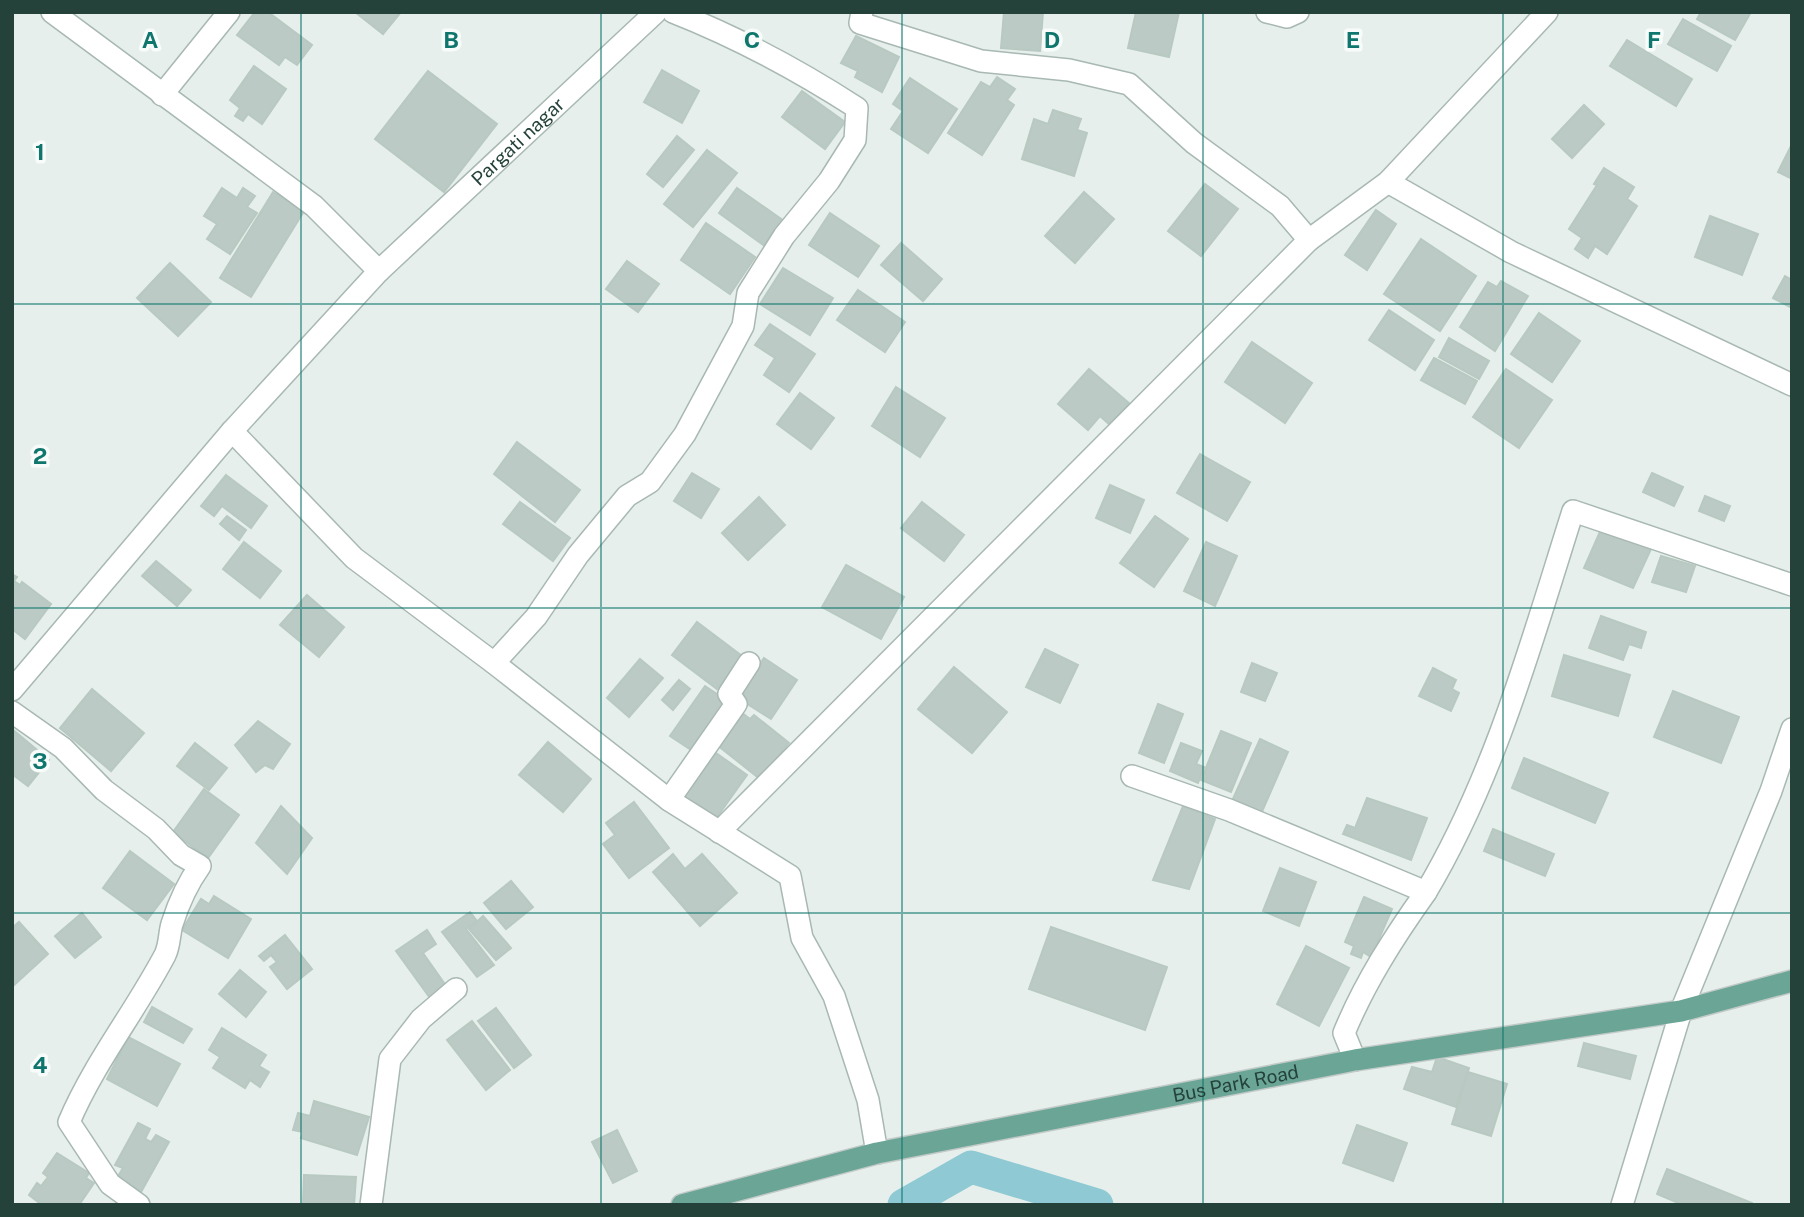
<svg xmlns="http://www.w3.org/2000/svg" width="1804" height="1217" viewBox="0 0 1804 1217" font-family="'Public Sans',sans-serif">
	<style>
		.lines { fill: none; stroke-linecap: round; stroke-linejoin: round }
		.canal { stroke: #8ec9d4; stroke-width: 33 }
		.building { fill: #bbcac4; stroke: #b8c9c2; stroke-width: 2 }
		.minor-casing { stroke: #a8b8b2; stroke-width: 24 }
		.major-casing { stroke: #c2cac8; stroke-width: 24 }
		.minor { stroke: #fff; stroke-width: 21 }
		.major { stroke: #6aa596; stroke-width: 21 }
		.grid { fill: none; stroke: #0f766e; stroke-width: 2; stroke-opacity: 0.55 }
		.labels { text-anchor: middle; dominant-baseline: central; stroke-width: 7; stroke-linejoin: round; paint-order: stroke }
		.street-label { font-size: 19px; fill: #24423a; stroke: #f7fbf9 }
		.grid-label { font-size: 23px; text-anchor: middle; font-weight: bold; fill: #0f766e; stroke: #f7fbf9; stroke-width: 7; stroke-linejoin: round; paint-order: stroke }
	</style>
	<rect width="100%" height="100%" fill="#e6efeb"/>
	<g class="lines">
		<polyline class="canal" points="904,1205 971,1167 1097,1205"/>
	</g>
	<g class="building">
		<polygon points="255,12 268,12 312,45 297,65 285,57 279,65 237,35"/>
		<polygon points="355,12 401,12 383,34"/>
		<polygon points="1004,12 1043,12 1040,51 1001,48"/>
		<polygon points="1136,12 1179,12 1169,57 1128,48"/>
		<polygon points="1701,12 1751,12 1735,40 1697,19"/>
		<polygon points="1683,19 1731,46 1717,71 1668,44"/>
		<polygon points="856,36 899,57 882,92 855,77 858,71 841,63"/>
		<polygon points="1627,40 1692,79 1676,106 1610,66"/>
		<polygon points="254,66 286,89 262,124 248,114 243,121 235,116 240,108 230,100"/>
		<polygon points="662,70 699,91 682,123 644,102"/>
		<polygon points="428,71 497,124 444,192 375,139"/>
		<polygon points="997,77 1015,89 1007,100 1014,105 982,155 948,133 981,82 990,87"/>
		<polygon points="910,78 957,109 928,153 891,129 903,111 893,104"/>
		<polygon points="802,91 845,122 825,149 782,117"/>
		<polygon points="1584,105 1604,124 1572,158 1552,139"/>
		<polygon points="1053,110 1081,119 1077,130 1087,133 1074,176 1022,159 1034,119 1048,124"/>
		<polygon points="677,136 694,150 663,187 647,174"/>
		<polygon points="1792,144 1792,179 1778,172"/>
		<polygon points="707,150 737,173 693,227 664,204"/>
		<polygon points="1604,168 1634,187 1627,199 1637,206 1607,254 1595,246 1588,258 1575,249 1582,238 1569,229 1597,185 1594,184"/>
		<polygon points="1205,184 1238,209 1201,256 1168,231"/>
		<polygon points="222,188 237,198 243,188 255,196 247,207 257,213 230,254 207,239 217,224 204,216"/>
		<polygon points="737,188 784,221 766,247 719,213"/>
		<polygon points="273,192 304,211 251,297 220,278"/>
		<polygon points="1084,192 1114,219 1075,263 1045,236"/>
		<polygon points="1376,210 1396,224 1367,270 1345,255"/>
		<polygon points="830,213 879,246 858,277 809,245"/>
		<polygon points="1710,216 1758,234 1742,275 1695,257"/>
		<polygon points="706,223 755,257 730,294 681,260"/>
		<polygon points="1421,239 1476,276 1440,331 1384,294"/>
		<polygon points="901,243 942,279 923,301 881,265"/>
		<polygon points="627,261 659,284 638,312 606,289"/>
		<polygon points="170,263 211,302 178,336 137,298"/>
		<polygon points="783,268 833,298 810,335 760,304"/>
		<polygon points="1785,276 1792,280 1792,308 1773,298"/>
		<polygon points="1501,281 1528,296 1495,351 1460,327 1488,282 1497,287"/>
		<polygon points="858,290 905,322 885,352 837,320"/>
		<polygon points="1389,310 1434,340 1415,370 1369,340"/>
		<polygon points="1539,313 1580,341 1552,382 1511,354"/>
		<polygon points="770,324 815,354 789,392 764,375 775,358 755,345"/>
		<polygon points="1449,338 1489,361 1479,379 1439,357"/>
		<polygon points="1252,342 1312,383 1285,423 1225,382"/>
		<polygon points="1434,358 1477,381 1465,404 1421,380"/>
		<polygon points="1089,369 1129,403 1110,425 1100,416 1088,430 1058,404"/>
		<polygon points="1506,369 1552,400 1519,448 1473,417"/>
		<polygon points="896,387 945,418 920,457 872,426"/>
		<polygon points="800,393 834,418 811,449 777,424"/>
		<polygon points="517,442 580,490 555,522 494,474"/>
		<polygon points="1200,454 1250,482 1227,521 1177,493"/>
		<polygon points="692,473 719,489 701,518 674,501"/>
		<polygon points="1652,473 1683,487 1674,506 1643,492"/>
		<polygon points="226,475 267,506 251,528 222,506 214,516 201,506"/>
		<polygon points="1110,485 1144,500 1130,533 1096,518"/>
		<polygon points="1705,496 1730,506 1724,521 1699,511"/>
		<polygon points="759,497 785,525 748,560 722,533"/>
		<polygon points="520,502 570,538 553,561 503,524"/>
		<polygon points="922,502 964,535 944,561 901,528"/>
		<polygon points="227,516 246,530 239,540 220,524"/>
		<polygon points="1155,516 1188,539 1154,587 1120,563"/>
		<polygon points="1602,527 1651,549 1633,588 1584,568"/>
		<polygon points="244,542 281,571 260,598 223,569"/>
		<polygon points="1206,542 1237,556 1215,606 1184,591"/>
		<polygon points="1661,556 1695,566 1686,592 1652,582"/>
		<polygon points="156,561 191,590 177,606 142,576"/>
		<polygon points="846,565 904,597 881,639 822,607"/>
		<polygon points="12,574 17,577 14,581 20,585 22,582 51,604 25,639 12,629"/>
		<polygon points="307,595 344,627 319,657 280,625"/>
		<polygon points="1601,616 1646,632 1641,648 1629,644 1623,660 1589,648"/>
		<polygon points="697,622 742,656 717,689 672,655"/>
		<polygon points="1045,649 1078,665 1060,703 1026,687"/>
		<polygon points="1564,655 1630,675 1618,716 1552,696"/>
		<polygon points="764,658 797,680 771,719 738,698"/>
		<polygon points="640,659 663,678 629,717 607,698"/>
		<polygon points="1252,663 1277,673 1265,701 1241,692"/>
		<polygon points="954,667 1007,712 972,753 918,709"/>
		<polygon points="1433,668 1456,680 1452,689 1459,693 1451,711 1419,696"/>
		<polygon points="679,680 690,689 673,710 662,700"/>
		<polygon points="705,686 732,704 697,754 670,736"/>
		<polygon points="92,689 144,733 111,771 60,728"/>
		<polygon points="1673,691 1739,717 1721,763 1654,737"/>
		<polygon points="1158,704 1183,714 1164,763 1139,753"/>
		<polygon points="737,709 750,719 754,715 789,743 760,779 717,745"/>
		<polygon points="258,721 290,744 273,769 265,765 256,772 235,745"/>
		<polygon points="12,729 49,760 28,786 12,774"/>
		<polygon points="1221,731 1251,743 1231,792 1201,780"/>
		<polygon points="1260,739 1288,752 1261,814 1232,801"/>
		<polygon points="548,742 591,779 563,812 519,775"/>
		<polygon points="195,743 227,768 209,790 177,766"/>
		<polygon points="1181,743 1202,751 1196,764 1204,767 1198,783 1170,771"/>
		<polygon points="709,748 747,775 714,821 676,794"/>
		<polygon points="1524,758 1608,793 1595,823 1512,788"/>
		<polygon points="204,789 239,815 208,858 173,832"/>
		<polygon points="1367,798 1427,818 1411,860 1343,834 1347,825 1355,828"/>
		<polygon points="634,802 669,848 629,878 603,844 615,835 606,823"/>
		<polygon points="281,806 312,838 287,874 256,843"/>
		<polygon points="1183,806 1215,819 1189,889 1153,880"/>
		<polygon points="1493,829 1554,854 1545,876 1484,851"/>
		<polygon points="130,851 174,884 147,920 103,888"/>
		<polygon points="673,854 685,869 702,854 737,893 700,926 653,872"/>
		<polygon points="1280,868 1316,882 1299,926 1263,911"/>
		<polygon points="511,881 533,907 506,929 484,903"/>
		<polygon points="214,896 251,919 228,958 182,930 201,899 209,904"/>
		<polygon points="1364,897 1392,909 1371,957 1363,952 1361,958 1351,954 1354,946 1345,942"/>
		<polygon points="470,912 477,921 466,929 494,965 477,977 442,932"/>
		<polygon points="82,913 101,937 75,958 55,936"/>
		<polygon points="483,916 511,948 496,960 469,929"/>
		<polygon points="19,922 48,954 12,987 12,928"/>
		<polygon points="1051,927 1167,967 1145,1030 1029,989"/>
		<polygon points="427,930 436,944 423,953 449,990 433,1002 396,951"/>
		<polygon points="285,935 312,969 287,989 270,967 277,962 271,955 264,961 259,956"/>
		<polygon points="1306,946 1349,968 1319,1026 1277,1004"/>
		<polygon points="240,970 266,992 246,1017 219,994"/>
		<polygon points="152,1007 192,1029 183,1043 144,1022"/>
		<polygon points="496,1008 531,1055 514,1068 478,1021"/>
		<polygon points="472,1021 510,1070 486,1090 447,1040"/>
		<polygon points="222,1028 266,1055 259,1066 269,1072 260,1087 250,1080 245,1088 213,1068 220,1057 209,1050"/>
		<polygon points="128,1037 180,1064 157,1106 107,1079"/>
		<polygon points="1584,1043 1636,1056 1630,1079 1578,1066"/>
		<polygon points="1437,1057 1469,1068 1456,1107 1404,1089 1412,1067 1432,1072"/>
		<polygon points="1468,1072 1507,1084 1491,1136 1452,1124"/>
		<polygon points="314,1101 369,1117 357,1155 301,1138 303,1132 293,1130 298,1113 310,1116"/>
		<polygon points="138,1123 150,1129 145,1139 151,1142 156,1135 169,1142 141,1192 117,1178 123,1168 115,1165"/>
		<polygon points="1357,1125 1407,1143 1393,1181 1343,1163"/>
		<polygon points="617,1130 637,1171 613,1183 592,1142"/>
		<polygon points="57,1153 89,1173 86,1178 94,1183 79,1205 42,1205 29,1195 37,1183 41,1186 48,1177 43,1173"/>
		<polygon points="1667,1169 1752,1203 1751,1205 1683,1205 1657,1194"/>
		<polygon points="304,1175 356,1177 354,1205 303,1205"/>
	</g>
	<g class="lines">
		<g class="minor-casing">
			<g id="minor">
				<polyline points="52,12 314,206 379,271"/>
				<polyline points="862,12 860,23 981,61 1069,70 1129,84 1194,143 1280,206 1309,240"/>
				<polyline points="1267,12 1287,17 1298,12"/>
				<polyline points="162,95 229,12"/>
				<polyline points="1388,182 1511,252 1792,385"/>
				<polyline points="232,431 354,558 494,663 669,800 790,876 802,938 834,996 868,1100 877,1153"/>
				<path d="M494,663l42,-46 42,-62 49,-59 23,-14 35,-48 58,-108 5,-33 36,-57 45,-55 26,-41 2,-32c-59,-38 -118,-70 -184,-96"/>
				<path id="s1" d="M12,690l220,-259 147,-160 277,-259"/>
				<path d="M12,712l51,36 41,42 52,39 25,26 19,11c-13,18 -21,36 -28,58 -3,10 -2,21 -7,31 -30,57 -71,108 -96,167l41,62 29,21"/>
				<path d="M1132,776l97,34 197,82c-32,45 -61,90 -82,141l11,27"/>
				<polyline points="669,800 736,704 729,694 749,663"/>
				<polyline points="719,832 1309,240 1388,182 1547,12"/>
				<path d="M1426,892c70,-118 106,-252 147,-381l219,74"/>
				<polyline points="371,1205 390,1059 421,1019 456,989"/>
				<polyline points="1622,1205 1681,1011 1771,791 1792,729"/>
			</g>
		</g>
		<g class="major-casing">
			<g id="major">
				<path id="s2" d="M682,1205l195,-52 478,-93 326,-49 111,-30"/>
			</g>
		</g>
		<use href="#minor" class="minor"/>
		<use href="#major" class="major"/>
	</g>
	<path class="grid" d="M301,12v1193M601,12v1193M902,12v1193M1203,12v1193M1503,12v1193M12,304h1780M12,608h1780M12,913h1780"/>
	<g class="labels">
		<g class="street-label">
			<text stroke="none"><textPath href="#s1" startOffset="747">Pargati nagar</textPath></text>
			<text stroke="none"><textPath href="#s2" startOffset="567">Bus Park Road</textPath></text>
		</g>
	</g>
	<g class="grid-label">
		<text x="150" y="48">A</text>
		<text x="451" y="48">B</text>
		<text x="752" y="48">C</text>
		<text x="1052" y="48">D</text>
		<text x="1353" y="48">E</text>
		<text x="1654" y="48">F</text>
		<text x="40" y="160">1</text>
		<text x="40" y="464">2</text>
		<text x="40" y="769">3</text>
		<text x="40" y="1073">4</text>
	</g>
	<rect width="1804" height="1217" fill="none" stroke="#24423a" stroke-width="28"/>
</svg>
